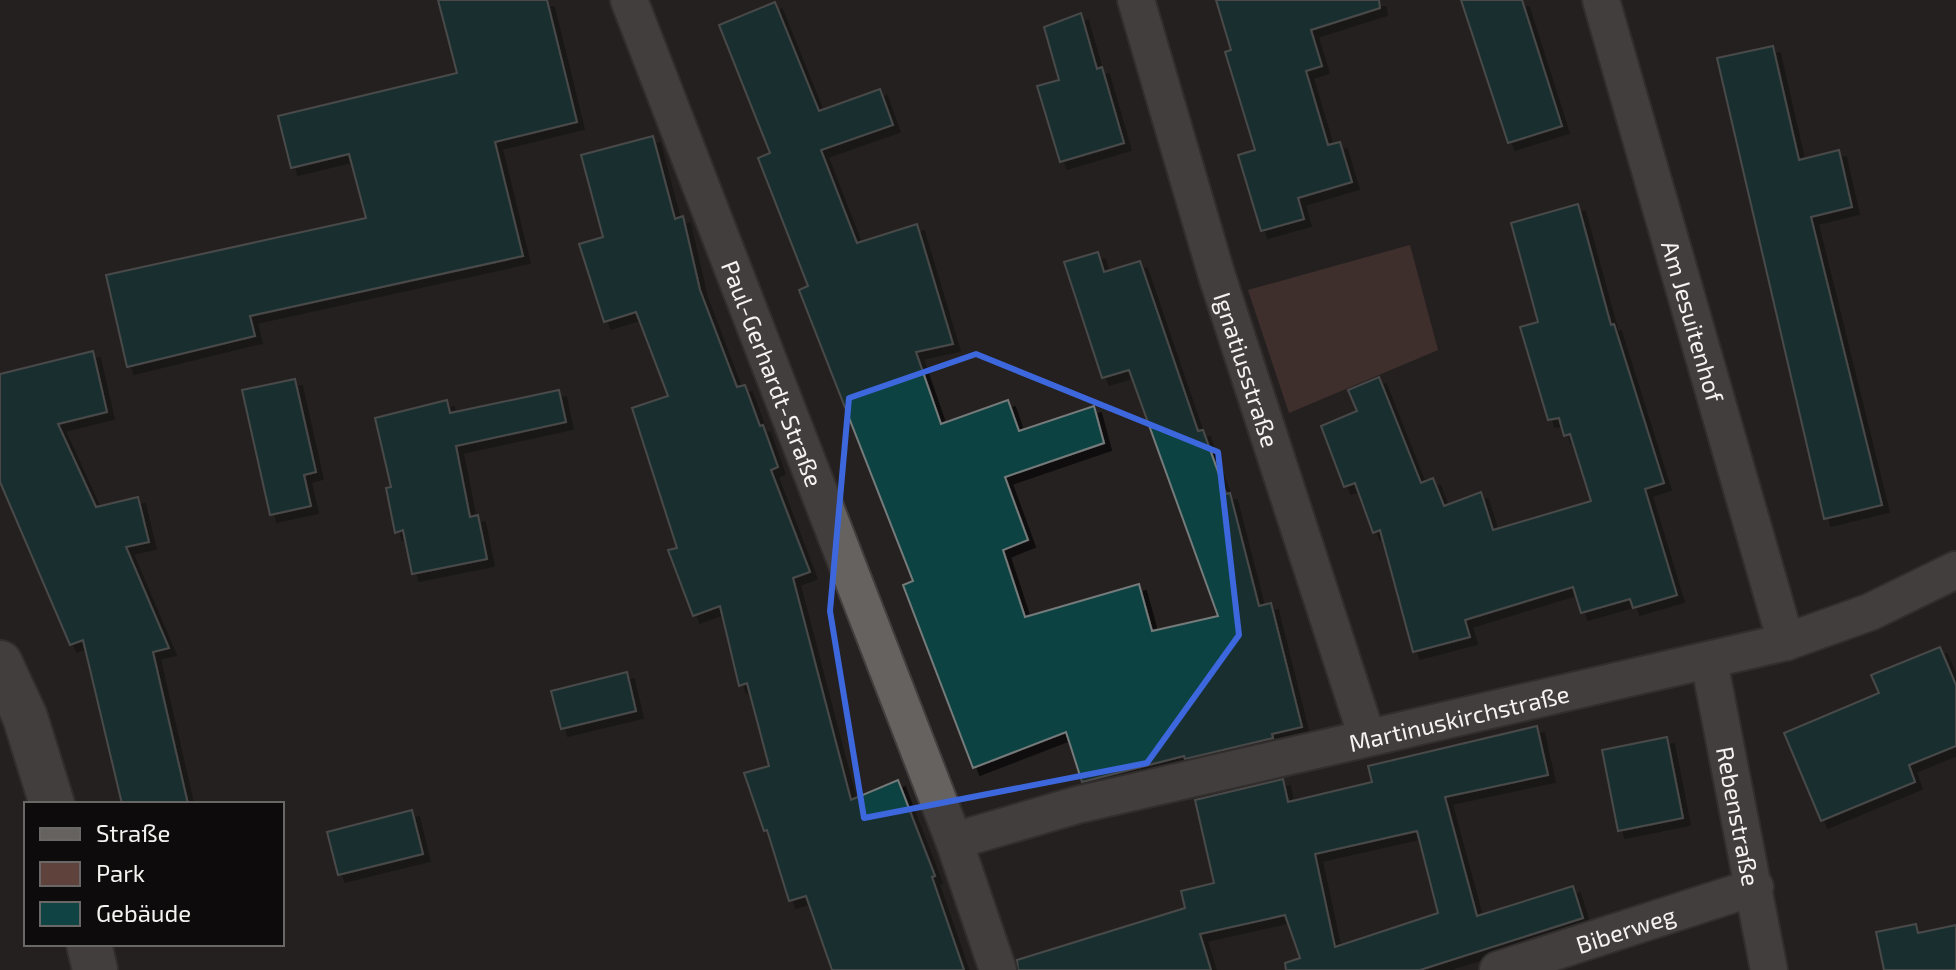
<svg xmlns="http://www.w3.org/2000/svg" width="1956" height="970" viewBox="0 0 1956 970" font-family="'Exo 2',sans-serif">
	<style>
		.green { fill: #5f423b }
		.building { fill: #104343; stroke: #757a7a; stroke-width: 2; fill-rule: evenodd; filter: url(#shadow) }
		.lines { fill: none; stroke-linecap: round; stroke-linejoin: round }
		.minor-casing { stroke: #413e3d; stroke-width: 40 }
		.tertiary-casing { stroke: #413e3d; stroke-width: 48 }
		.minor { stroke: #666260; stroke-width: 36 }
		.tertiary { stroke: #666260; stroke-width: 44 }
		.marked { fill: none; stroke: #3d67dc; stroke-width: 6; stroke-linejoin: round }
		.labels { text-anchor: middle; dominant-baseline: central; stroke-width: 8; stroke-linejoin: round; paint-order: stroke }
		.street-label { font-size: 24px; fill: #f5f2f1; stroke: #0d0b0b }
	</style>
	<defs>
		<filter id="shadow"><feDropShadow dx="7" dy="7" stdDeviation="0" flood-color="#0009"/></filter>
	</defs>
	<rect width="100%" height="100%" fill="#252120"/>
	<polygon class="green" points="1410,245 1438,350 1289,413 1248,290"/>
	<g class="building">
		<polygon points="438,0 547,0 577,122 495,142 523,256 250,316 255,336 127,367 106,275 366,218 349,154 291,168 278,116 457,73"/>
		<polygon points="1216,0 1379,0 1380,8 1311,30 1322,66 1306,71 1328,145 1340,142 1352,182 1298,198 1304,219 1261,231 1238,155 1255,150 1225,52 1231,50"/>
		<polygon points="1461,0 1522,0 1562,126 1508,143"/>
		<polygon points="775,2 819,111 880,89 893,125 821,150 857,243 917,224 953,344 916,352 941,424 1008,400 1019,431 1094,406 1104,443 1005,477 1028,540 1003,550 1025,617 1139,584 1152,631 1218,616 1129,370 1102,378 1064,262 1098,252 1104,272 1140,261 1198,431 1203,430 1226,494 1230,493 1259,606 1271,603 1302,727 1272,734 1273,738 1185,759 1184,756 1082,782 1066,732 973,768 903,585 913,581 799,290 808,286 758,158 770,153 719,25"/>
		<polygon points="1081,13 1097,69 1102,67 1124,143 1060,162 1037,86 1059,80 1044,27"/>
		<polygon points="1773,46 1799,160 1839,150 1852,207 1811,217 1882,505 1824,519 1717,58"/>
		<polygon points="653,136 675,219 683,216 700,290 737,387 745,385 760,426 763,425 778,467 771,470 810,572 793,578 851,800 898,780 935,876 932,877 964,970 832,970 806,896 789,901 767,830 764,831 744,773 769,766 747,683 739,686 720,606 693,616 668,550 677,548 632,408 668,396 636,312 604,322 579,244 603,237 581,155"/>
		<polygon points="1578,204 1611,325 1614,324 1664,483 1645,489 1677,595 1633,608 1630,599 1581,613 1573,587 1465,620 1470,637 1413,652 1380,530 1373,533 1355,483 1344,487 1321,426 1357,411 1348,390 1379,377 1421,483 1433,478 1444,506 1481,492 1493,530 1591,501 1570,434 1564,436 1559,418 1548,420 1520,327 1538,322 1511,223"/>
		<polygon points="93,351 107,412 58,424 96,507 138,497 149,542 126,547 169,648 153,652 188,804 122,804 83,640 70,645 0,482 0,374"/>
		<polygon points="295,379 316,472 304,475 311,506 270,515 242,390"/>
		<polygon points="559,390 566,422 456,446 470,517 478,515 487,559 412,574 403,530 395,533 386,488 391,487 375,418 447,400 450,413"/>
		<polygon points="1940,647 1956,685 1956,746 1909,765 1915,782 1821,821 1784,733 1879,693 1871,675"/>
		<polygon points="627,672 636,711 561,729 551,691"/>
		<path d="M1537,726l11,49 -103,22 32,119 96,-30 10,32 -163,52h-134l-1,-7 15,-5 -15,-43 -85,19 11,36h-193l-1,-10 168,-52 -4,-17 33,-8 -19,-83 88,-21 5,23 84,-20 -4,-16zM1417,831l21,82 -103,34 -20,-93z"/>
		<polygon points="1667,737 1683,818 1618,831 1602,750"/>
		<polygon points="412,810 423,854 338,875 327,832"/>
		<polygon points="1916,924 1918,933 1956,925 1956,970 1884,970 1876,932"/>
	</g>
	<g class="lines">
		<g class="minor-casing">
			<g id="minor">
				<path id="s1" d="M629,0l325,841 44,129"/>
				<path id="s2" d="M1136,0l80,273 151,464"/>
				<path id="s3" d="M1601,0l185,642"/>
				<path id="s4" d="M1709,661l60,309"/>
				<path id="s5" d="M954,841l123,-36 709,-163 84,-30 86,-42"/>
				<path id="s6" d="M1498,970l257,-83"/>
			</g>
		</g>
		<g class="tertiary-casing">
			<g id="tertiary">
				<polyline points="0,663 25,717 52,804"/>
				<polyline points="89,944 95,970"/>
			</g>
		</g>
		<use href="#minor" class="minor"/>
		<use href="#tertiary" class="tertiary"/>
	</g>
	<path d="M0 0H1956V970H0ZM976,354l242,98 21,183 -92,128 -283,55 -34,-207 19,-213z" fill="#252120" fill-opacity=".55" fill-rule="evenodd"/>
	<path class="marked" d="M976,354l242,98 21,183 -92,128 -283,55 -34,-207 19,-213z"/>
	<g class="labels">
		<g class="street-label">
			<text stroke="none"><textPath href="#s3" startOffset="334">Am Jesuitenhof</textPath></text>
			<text stroke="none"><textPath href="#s2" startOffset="386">Ignatiusstraße</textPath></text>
			<text stroke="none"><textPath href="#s1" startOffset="400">Paul-Gerhardt-Straße</textPath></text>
			<text stroke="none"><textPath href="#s5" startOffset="520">Martinuskirchstraße</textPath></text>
			<text stroke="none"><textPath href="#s4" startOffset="158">Rebenstraße</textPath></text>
			<text stroke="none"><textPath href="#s6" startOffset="134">Biberweg</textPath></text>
		</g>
	</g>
	<rect x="24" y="802" width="260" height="144" fill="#0d0b0b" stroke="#6a6767" stroke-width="2"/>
	<rect x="40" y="828" width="40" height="12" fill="#666260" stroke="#6a6767" stroke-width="2"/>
	<text x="96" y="842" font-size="24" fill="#f5f2f1">Straße</text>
	<rect x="40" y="862" width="40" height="24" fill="#5f423b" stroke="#6a6767" stroke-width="2"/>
	<text x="96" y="882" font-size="24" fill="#f5f2f1">Park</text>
	<rect x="40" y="902" width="40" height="24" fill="#104343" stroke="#6a6767" stroke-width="2"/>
	<text x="96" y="922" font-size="24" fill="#f5f2f1">Gebäude</text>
</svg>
